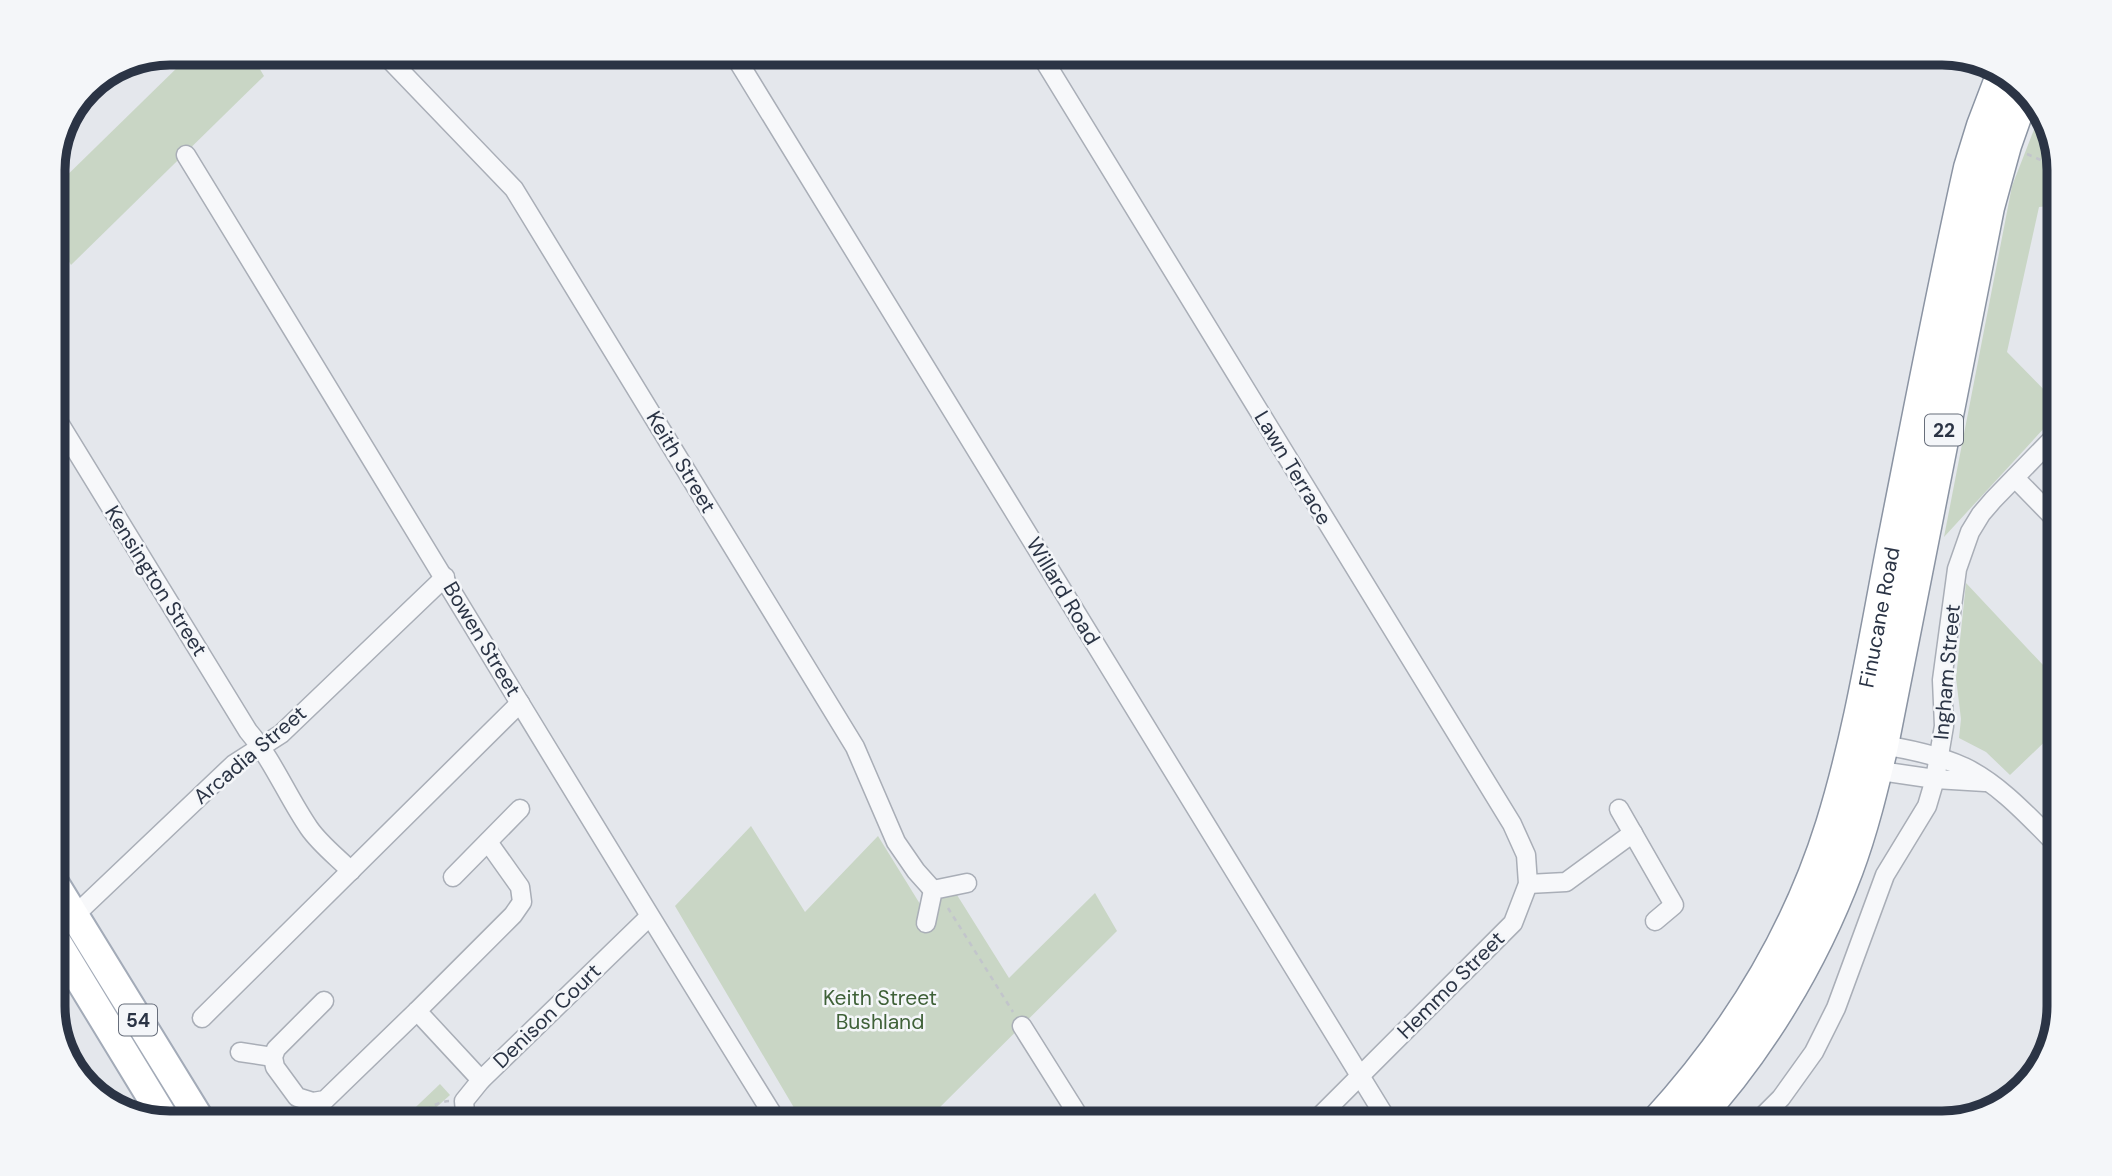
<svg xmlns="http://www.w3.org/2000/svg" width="2112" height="1176" viewBox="0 0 2112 1176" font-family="'DM Sans',sans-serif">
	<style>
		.green { fill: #c9d6c5 }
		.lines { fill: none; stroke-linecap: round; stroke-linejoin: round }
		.street-casing { stroke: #a9aeb7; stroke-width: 21 }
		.primary-casing { stroke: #a3abb8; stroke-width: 32 }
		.highway-casing { stroke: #8b94a3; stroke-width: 35 }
		.path { stroke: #c2c5cb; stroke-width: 2.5; stroke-dasharray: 5 5; stroke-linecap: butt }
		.street { stroke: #f7f8fa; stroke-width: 18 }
		.primary { stroke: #fff; stroke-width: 28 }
		.highway { stroke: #fff; stroke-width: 32 }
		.labels { text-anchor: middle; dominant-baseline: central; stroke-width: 5; stroke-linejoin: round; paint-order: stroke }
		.shield { fill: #f4f6f9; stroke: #676e7b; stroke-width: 2 }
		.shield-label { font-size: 19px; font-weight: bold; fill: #2b3445 }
		.street-label { font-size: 21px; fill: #2b3445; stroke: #f4f6f9 }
		.park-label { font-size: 21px; fill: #3f6138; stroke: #f4f6f9 }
		.rim { fill: none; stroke: #2b3445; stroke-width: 9 }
	</style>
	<rect width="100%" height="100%" fill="#e4e7ec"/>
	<g class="green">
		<polygon points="184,61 255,61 264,76 71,265 53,234 53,189"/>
		<polygon points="2042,109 2059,162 2059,205 2039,207 2007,352 2059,405 2059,412 1944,537 2012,186"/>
		<polygon points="1966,583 2059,682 2059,728 2010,775 1986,752 1959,738 1961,719 1956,678"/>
		<polygon points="751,826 805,912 878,836 920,904 947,879 1009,978 1095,893 1117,931 924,1123 803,1123 675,906"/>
		<polygon points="440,1084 450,1095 419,1123 399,1123"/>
	</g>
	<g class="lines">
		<g class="street-casing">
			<g id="street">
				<polyline points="1042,57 1512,824 1526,855 1528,884 1513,923 1313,1123"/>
				<polyline points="736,58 1389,1123"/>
				<polyline points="390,60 514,189 855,747 896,842 916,871 933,890"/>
				<path d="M186,155c198,323 392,647 592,968"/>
				<path d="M53,413l195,318c25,29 39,65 61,97 11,16 28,29 42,43"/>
				<polyline points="2015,478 2059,523"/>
				<path d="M1875,744c29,4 62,11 89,23 36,17 67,52 95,80"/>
				<polyline points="1867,769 1935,779 1985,782"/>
				<polyline points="1619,809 1674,905 1655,921"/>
				<polyline points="453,877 520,809"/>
				<polyline points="1528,884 1566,882 1633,833"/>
				<polyline points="926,923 933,890 967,883"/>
				<polyline points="53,930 74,916 234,764 281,734 445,577"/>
				<polyline points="324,1001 276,1049 273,1057 275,1067 297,1097 313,1102 325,1100 417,1011"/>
				<polyline points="202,1018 520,703"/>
				<polyline points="1022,1026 1083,1123"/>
				<polyline points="240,1052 273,1057"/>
				<polyline points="481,1080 417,1011 513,915 522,902 520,887 488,842"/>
				<polyline points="470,1123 465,1112 464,1101 481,1080 649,917"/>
				<polyline points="1756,1123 1781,1098 1814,1052 1836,1008 1885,875 1927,806 1935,779 1944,726 1942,680 1957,569 1970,532 1981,514 1993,500 2059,432"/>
			</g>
		</g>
		<g class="primary-casing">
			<g id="primary">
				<polyline points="53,881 202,1123"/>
				<polyline points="53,936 167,1123"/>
			</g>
		</g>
		<g class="highway-casing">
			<g id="highway">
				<path id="s1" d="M1656,1123c78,-85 141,-186 176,-298 28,-90 43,-186 61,-279 25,-126 49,-253 77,-378l13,-42 21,-55"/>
				<path d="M1692,1123c67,-73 120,-161 155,-254 15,-40 25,-82 35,-124l106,-538 17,-62 19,-54"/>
			</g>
		</g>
		<g class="path">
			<polyline points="2027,154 2059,168"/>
			<polyline points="948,908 1013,1012"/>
			<polyline points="53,1000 62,995"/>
			<path d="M411,1123c10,-10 23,-21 38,-22"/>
		</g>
		<use href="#street" class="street"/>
		<use href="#primary" class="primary"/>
		<use href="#highway" class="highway"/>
	</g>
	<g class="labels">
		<g class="shield">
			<rect x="1925" y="414.5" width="38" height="31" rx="5"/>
			<rect x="119" y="1004.5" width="38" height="31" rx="5"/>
		</g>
		<g class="shield-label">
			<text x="1944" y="430">22</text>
			<text x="138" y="1020">54</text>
		</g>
		<g class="street-label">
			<text transform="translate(681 462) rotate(59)">Keith Street</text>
			<text transform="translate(1293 468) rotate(59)">Lawn Terrace</text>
			<text transform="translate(156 581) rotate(58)">Kensington Street</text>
			<text transform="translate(1063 591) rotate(59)">Willard Road</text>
			<text stroke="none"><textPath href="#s1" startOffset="562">Finucane Road</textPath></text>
			<text transform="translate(482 639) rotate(59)">Bowen Street</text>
			<text transform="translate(1947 672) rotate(-85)">Ingham Street</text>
			<text transform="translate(250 755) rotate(-40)">Arcadia Street</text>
			<text transform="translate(1451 985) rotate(-45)">Hemmo Street</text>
			<text transform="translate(547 1016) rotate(-44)">Denison Court</text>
		</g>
		<g class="park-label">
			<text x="880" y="998">Keith Street<tspan x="880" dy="24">Bushland</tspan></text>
		</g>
	</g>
	<path d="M0 0H2112V1176H0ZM170 65H1942A105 105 0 0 1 2047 170V1006A105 105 0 0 1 1942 1111H170A105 105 0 0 1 65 1006V170A105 105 0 0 1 170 65Z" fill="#f4f6f9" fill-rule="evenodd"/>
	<path class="rim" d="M170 65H1942A105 105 0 0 1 2047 170V1006A105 105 0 0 1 1942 1111H170A105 105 0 0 1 65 1006V170A105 105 0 0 1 170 65Z"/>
</svg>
